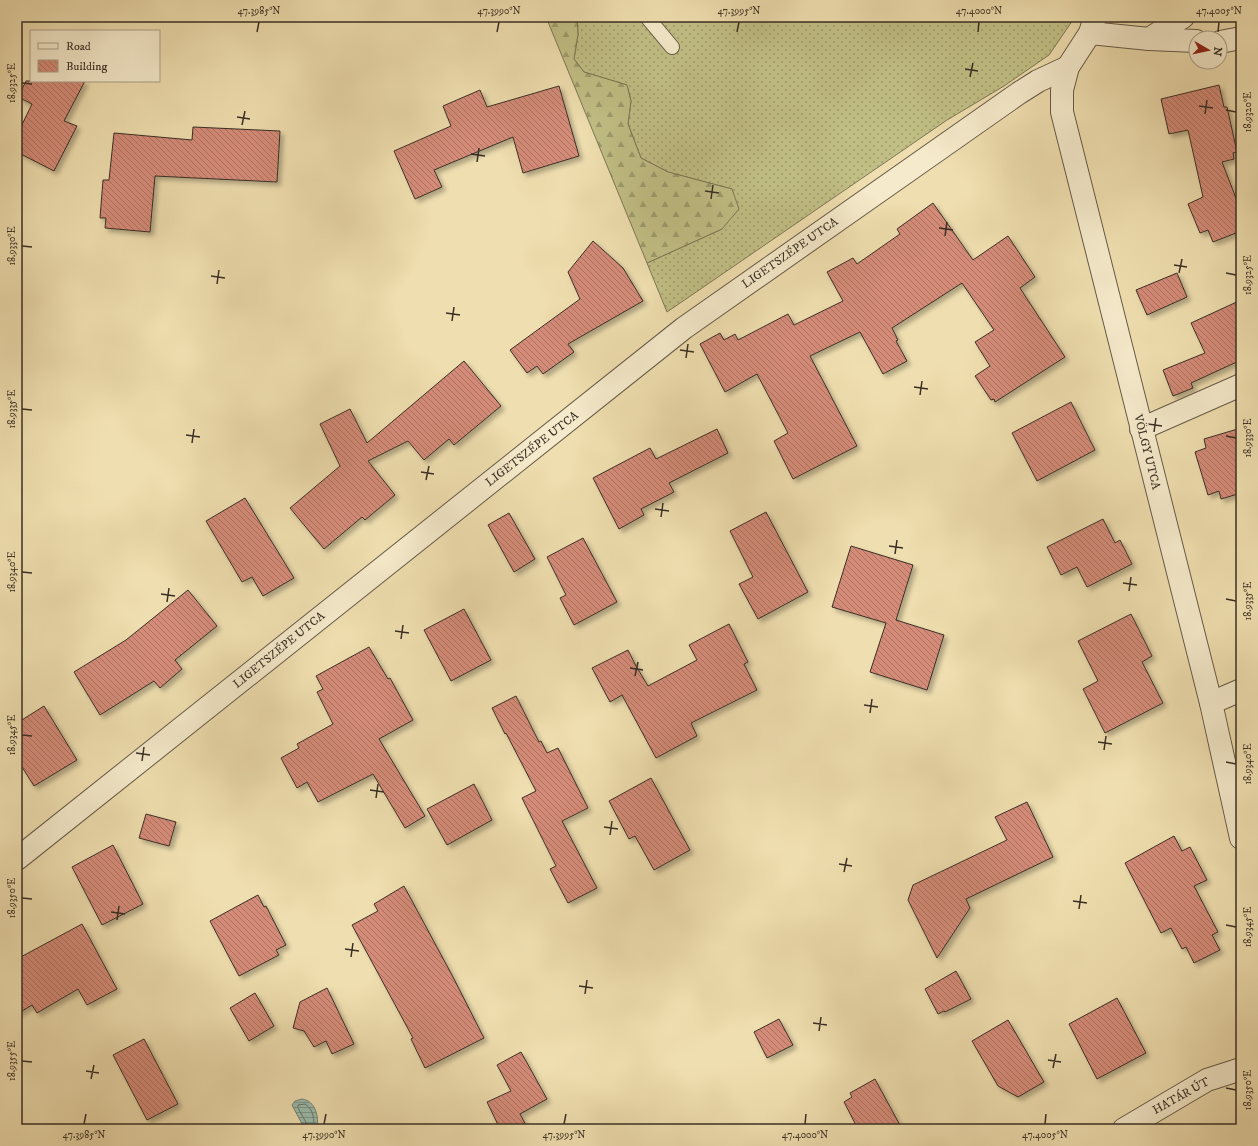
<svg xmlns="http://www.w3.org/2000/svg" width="1258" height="1146" viewBox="0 0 1258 1146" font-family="'IM FELL DW Pica',serif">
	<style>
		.grass { fill: url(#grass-dots); stroke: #7e7755 }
		.forest { fill: url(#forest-firs); stroke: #7e7755 }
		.water { fill: url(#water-rules); stroke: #748477 }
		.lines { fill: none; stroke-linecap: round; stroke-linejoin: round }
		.shore { stroke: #6a7669; stroke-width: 1 }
		.building { fill: url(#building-back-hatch); stroke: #3a2f25; filter: url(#shadow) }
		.service-casing { stroke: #675b48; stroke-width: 16 }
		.minor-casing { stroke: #675b48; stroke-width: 24 }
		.tertiary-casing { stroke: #675b48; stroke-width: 24 }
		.service { stroke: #f5eacb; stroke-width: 14 }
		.minor { stroke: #f5eacb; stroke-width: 22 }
		.tertiary { stroke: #f5eacb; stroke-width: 22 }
		.ticks { fill: none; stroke: #3a2f25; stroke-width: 1.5 }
		.labels { text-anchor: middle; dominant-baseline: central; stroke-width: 3; stroke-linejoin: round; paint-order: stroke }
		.street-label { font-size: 12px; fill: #3a2f25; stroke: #f5eacb }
		.neatline { fill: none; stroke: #3a2f25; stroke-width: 1.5 }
		.ticks-label { font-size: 10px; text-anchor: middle; fill: #3a2f25 }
	</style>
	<defs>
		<pattern id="grass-dots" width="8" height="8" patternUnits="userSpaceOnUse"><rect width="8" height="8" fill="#c1bf85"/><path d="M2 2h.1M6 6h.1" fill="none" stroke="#9e9c6d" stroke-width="1.8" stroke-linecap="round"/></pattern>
		<pattern id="forest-firs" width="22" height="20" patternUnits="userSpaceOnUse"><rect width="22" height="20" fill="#c1bf85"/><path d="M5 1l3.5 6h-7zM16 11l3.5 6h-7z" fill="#9e9c6d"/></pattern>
		<pattern id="water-rules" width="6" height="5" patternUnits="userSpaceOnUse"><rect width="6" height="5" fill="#9abcad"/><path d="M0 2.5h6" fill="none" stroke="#7f998d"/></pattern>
		<pattern id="building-back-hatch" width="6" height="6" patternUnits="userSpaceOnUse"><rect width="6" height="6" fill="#d48b78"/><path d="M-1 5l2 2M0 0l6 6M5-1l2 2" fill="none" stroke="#ad7262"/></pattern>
		<filter id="shadow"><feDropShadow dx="3.5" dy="3.5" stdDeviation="2" flood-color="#0004"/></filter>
	</defs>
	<rect width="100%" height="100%" fill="#efdeaf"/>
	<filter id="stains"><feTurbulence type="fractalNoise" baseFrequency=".005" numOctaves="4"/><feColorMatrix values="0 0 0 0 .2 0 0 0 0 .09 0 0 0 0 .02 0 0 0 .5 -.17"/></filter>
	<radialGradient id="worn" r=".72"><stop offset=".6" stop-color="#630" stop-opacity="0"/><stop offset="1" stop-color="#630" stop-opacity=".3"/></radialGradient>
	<polygon class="grass" points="577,17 1075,17 1049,55 1004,86 947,120 667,312 647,263 722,229 732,189 668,172 641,158 628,124 631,101 627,85 584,72 574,59 578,34"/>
	<polygon class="forest" points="546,17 577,17 578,34 574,59 584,72 627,85 631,101 628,124 641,158 668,172 732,189 739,209 722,229 647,263"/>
	<path class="water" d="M302,1099c14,2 17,18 15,30h-11l-5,-7 -9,-17 3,-4z"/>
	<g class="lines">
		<path class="shore" d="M309,1129l-1,-3 -10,-18v-3l7,-1c9,6 9,15 9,25"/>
	</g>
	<g class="building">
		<polygon points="26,81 85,81 64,121 77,126 54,171 17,152 17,135 32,104 18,97"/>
		<polygon points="1219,85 1224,107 1227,107 1237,152 1233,153 1234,159 1222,162 1241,211 1241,231 1213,242 1208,230 1200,233 1188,204 1203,197 1188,130 1169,134 1161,99"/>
		<polygon points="559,86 579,156 523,173 513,137 434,170 442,187 415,199 394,151 451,126 443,106 480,90 487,107"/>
		<polygon points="193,127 280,131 277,182 155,176 150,232 105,228 106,218 100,218 103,180 109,180 114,133 192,140"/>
		<polygon points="933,203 973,260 1008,236 1035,277 1020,288 1065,357 995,402 994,399 991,400 975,376 990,366 975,342 994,330 962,283 892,328 898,340 896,341 907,361 883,374 860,332 810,356 857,446 793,479 774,441 788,433 757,374 725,392 700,344 720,333 724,340 735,334 738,340 788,314 794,325 843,301 827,272 853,258 857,264 900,234 897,229"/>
		<polygon points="593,241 623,268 643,301 568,344 574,352 543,374 537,366 527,373 510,350 580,299 568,272"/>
		<polygon points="1177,273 1187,297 1147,315 1136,290"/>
		<polygon points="1241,300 1241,360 1191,383 1193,388 1173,396 1163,370 1205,353 1191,323"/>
		<polygon points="464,361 501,406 454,445 449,439 424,460 408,441 368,461 395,495 365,520 362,517 324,549 290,508 340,466 320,424 350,409 367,443"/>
		<polygon points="1071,402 1095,450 1037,481 1012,433"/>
		<polygon points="1241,428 1241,493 1221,499 1219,491 1208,495 1195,452 1206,448 1204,439"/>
		<polygon points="717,429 728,453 669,483 674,492 641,509 644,515 619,529 593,478 650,448 656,459"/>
		<polygon points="245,498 294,578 263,596 252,577 242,582 206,521"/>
		<polygon points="766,512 808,592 758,619 739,584 753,577 730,531"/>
		<polygon points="509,513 535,559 514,572 488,525"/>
		<polygon points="1103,519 1115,543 1120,540 1132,564 1087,587 1077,567 1061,575 1047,547"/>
		<polygon points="583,538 617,602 574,625 560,598 566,595 547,557"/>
		<polygon points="851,546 913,565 896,620 944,635 927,690 870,672 886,623 832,607"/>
		<polygon points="188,590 217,626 175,660 182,669 160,688 154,681 100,715 74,672 126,640"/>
		<polygon points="464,609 491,660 451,681 424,630"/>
		<polygon points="1131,614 1152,656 1142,662 1163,703 1105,733 1083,689 1098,681 1078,641"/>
		<polygon points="729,624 748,662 744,664 757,690 691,723 697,736 656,758 622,695 610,702 592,668 628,650 636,666 648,686 697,660 689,645"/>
		<polygon points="369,647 388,679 390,678 413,720 379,739 425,816 405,828 373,774 318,802 307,782 297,788 281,758 299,748 297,744 333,724 317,692 323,689 316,676"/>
		<polygon points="516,696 539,742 541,741 547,753 558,748 588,808 562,821 597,888 568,903 550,869 556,866 522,798 536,791 506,733 505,734 492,708"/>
		<polygon points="44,706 77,760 34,786 17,759 17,723"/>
		<polygon points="651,778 690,850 654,870 635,836 629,839 609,801"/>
		<polygon points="474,784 492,820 447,845 427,809"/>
		<polygon points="1027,802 1053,857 966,899 970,908 937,958 908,900 913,885 1007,840 995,817"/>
		<polygon points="146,814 176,822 169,846 139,838"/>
		<polygon points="1174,836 1182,851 1190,847 1207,880 1194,886 1218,932 1212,935 1220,950 1194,963 1186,947 1182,949 1171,928 1161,933 1125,863"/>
		<polygon points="113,845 143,904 102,925 72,867"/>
		<polygon points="404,886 453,977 484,1038 425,1068 411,1039 413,1038 352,925 378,911 374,904"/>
		<polygon points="258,895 264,907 266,906 286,945 276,950 279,955 239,976 210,921"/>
		<polygon points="82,924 117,989 87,1005 78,989 37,1013 32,1005 17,1014 17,959"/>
		<polygon points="956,971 971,999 945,1012 944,1011 938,1014 925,989"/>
		<polygon points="327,988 354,1044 332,1054 326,1041 314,1047 304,1031 293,1028 300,1002"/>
		<polygon points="255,993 274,1026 249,1041 230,1008"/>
		<polygon points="1117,998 1146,1053 1097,1079 1069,1024"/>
		<polygon points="779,1019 793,1045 767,1058 754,1032"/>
		<polygon points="1008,1020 1044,1082 1018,1097 998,1086 972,1041"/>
		<polygon points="144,1039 178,1104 147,1120 113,1055"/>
		<polygon points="521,1052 547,1099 520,1114 528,1129 500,1129 487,1102 511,1091 497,1065"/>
		<polygon points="875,1079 902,1129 858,1129 844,1102 852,1097 850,1093"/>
	</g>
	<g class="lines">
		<g class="service-casing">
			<polyline id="service" points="647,17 672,47"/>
		</g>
		<g class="minor-casing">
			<g id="minor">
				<polyline points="1090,33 1149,39 1196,41"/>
				<polyline points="1149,39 1183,17"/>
				<polyline points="1220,42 1241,38"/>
				<polyline points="1141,429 1241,385"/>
				<polyline points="1211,703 1241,690"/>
				<polyline points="17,859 684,328 1019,93 1038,81 1068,67"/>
				<polyline points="1124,1129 1207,1080 1241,1069"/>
			</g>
		</g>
		<g class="tertiary-casing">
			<polyline id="tertiary" points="1095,17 1090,33 1068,67 1062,90 1062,112 1211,703 1241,838"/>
		</g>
		<use href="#service" class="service"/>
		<use href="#minor" class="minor"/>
		<use href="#tertiary" class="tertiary"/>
	</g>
	<path class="ticks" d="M257,32l2,-10M497,32l2,-10M737,32l2,-10M978,32l1,-10M1218,32l1,-10M965,69l13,2M970,77l3,-14M22,83l10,1M1199,106l14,2M1226,110l10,2M1205,114l2,-14M237,117l13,2M242,125l3,-14M471,154l14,2M477,162l2,-14M705,191l14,2M711,199l2,-14M939,228l14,2M945,236l2,-14M22,246l10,1M1174,265l13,2M1179,273l3,-14M1226,273l10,2M211,276l14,2M217,284l2,-14M446,313l14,2M452,321l2,-14M680,350l14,2M686,358l2,-14M914,387l14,2M920,395l2,-14M22,409l10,1M1148,424l14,2M1154,432l2,-14M186,435l14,2M1226,436l10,2M192,443l2,-14M421,472l13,2M426,480l3,-14M655,509l14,2M661,517l2,-14M889,546l14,2M895,554l2,-14M22,572l10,1M1123,583l14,2M1129,591l2,-14M161,594l14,2M1226,599l10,2M167,602l2,-14M395,631l14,2M401,639l2,-14M630,668l13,2M635,676l3,-14M864,705l14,2M870,713l2,-14M22,735l10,1M1098,742l14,2M1104,750l2,-14M136,753l14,2M142,761l2,-14M1226,762l10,2M370,790l14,2M376,798l2,-14M604,827l14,2M610,835l2,-14M839,864l13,2M844,872l3,-14M22,898l10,1M1073,901l14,2M1079,909l2,-14M111,912l14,2M117,920l2,-14M1226,925l10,2M345,949l14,2M351,957l2,-14M579,986l14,2M585,994l2,-14M813,1023l14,2M819,1031l2,-14M1048,1060l13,2M22,1061l10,1M1053,1068l3,-14M86,1071l13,2M91,1079l3,-14M1226,1088l10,2M84,1124l2,-10M324,1124l2,-10M564,1124l2,-10M805,1124l1,-10M1045,1124l1,-10"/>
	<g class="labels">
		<g class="street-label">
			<text transform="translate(790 253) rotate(-35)">LIGETSZÉPE UTCA</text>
			<text transform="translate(532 449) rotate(-38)">LIGETSZÉPE UTCA</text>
			<text transform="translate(1147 452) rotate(76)">VÖLGY UTCA</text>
			<text transform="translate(279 650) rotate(-39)">LIGETSZÉPE UTCA</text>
			<text transform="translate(1181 1096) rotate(-29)">HATÁR ÚT</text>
		</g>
	</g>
	<rect width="1258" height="1146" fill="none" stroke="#efdeaf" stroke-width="44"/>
	<rect x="30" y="30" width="130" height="52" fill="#f5eacb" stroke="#aa9f89"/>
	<rect x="38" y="43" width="20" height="6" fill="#f5eacb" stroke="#aa9f89"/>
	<text x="66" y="50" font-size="12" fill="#3a2f25">Road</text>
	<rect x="38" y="60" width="20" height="12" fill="url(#building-back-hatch)" stroke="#aa9f89"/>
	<text x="66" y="70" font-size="12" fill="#3a2f25">Building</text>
	<g transform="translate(1208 50) rotate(99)"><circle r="19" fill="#f5eacb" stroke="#aa9f89"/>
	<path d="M0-3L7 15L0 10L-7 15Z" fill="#8f2418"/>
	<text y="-6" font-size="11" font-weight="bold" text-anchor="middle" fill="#3a2f25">N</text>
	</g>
	<rect x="22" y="22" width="1214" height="1102" class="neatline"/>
	<g class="ticks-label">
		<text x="259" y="14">47.3985°N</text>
		<text x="499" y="14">47.3990°N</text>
		<text x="739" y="14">47.3995°N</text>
		<text x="979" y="14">47.4000°N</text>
		<text x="1219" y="14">47.4005°N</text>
		<text transform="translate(11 83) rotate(-90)" y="4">18.9325°E</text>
		<text transform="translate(1247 112) rotate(-90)" y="4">18.9320°E</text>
		<text transform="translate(11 246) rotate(-90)" y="4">18.9330°E</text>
		<text transform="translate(1247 275) rotate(-90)" y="4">18.9325°E</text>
		<text transform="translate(11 409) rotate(-90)" y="4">18.9335°E</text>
		<text transform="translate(1247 438) rotate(-90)" y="4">18.9330°E</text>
		<text transform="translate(11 572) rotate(-90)" y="4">18.9340°E</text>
		<text transform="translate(1247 601) rotate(-90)" y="4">18.9335°E</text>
		<text transform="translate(11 735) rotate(-90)" y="4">18.9345°E</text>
		<text transform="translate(1247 764) rotate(-90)" y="4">18.9340°E</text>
		<text transform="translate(11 898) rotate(-90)" y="4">18.9350°E</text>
		<text transform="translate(1247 927) rotate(-90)" y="4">18.9345°E</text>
		<text transform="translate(11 1061) rotate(-90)" y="4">18.9355°E</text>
		<text transform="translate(1247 1090) rotate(-90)" y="4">18.9350°E</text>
		<text x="84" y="1138">47.3985°N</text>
		<text x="324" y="1138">47.3990°N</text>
		<text x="564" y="1138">47.3995°N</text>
		<text x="805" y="1138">47.4000°N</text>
		<text x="1045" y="1138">47.4005°N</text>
	</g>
	<rect width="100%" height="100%" filter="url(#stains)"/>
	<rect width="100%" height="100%" fill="url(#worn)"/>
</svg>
